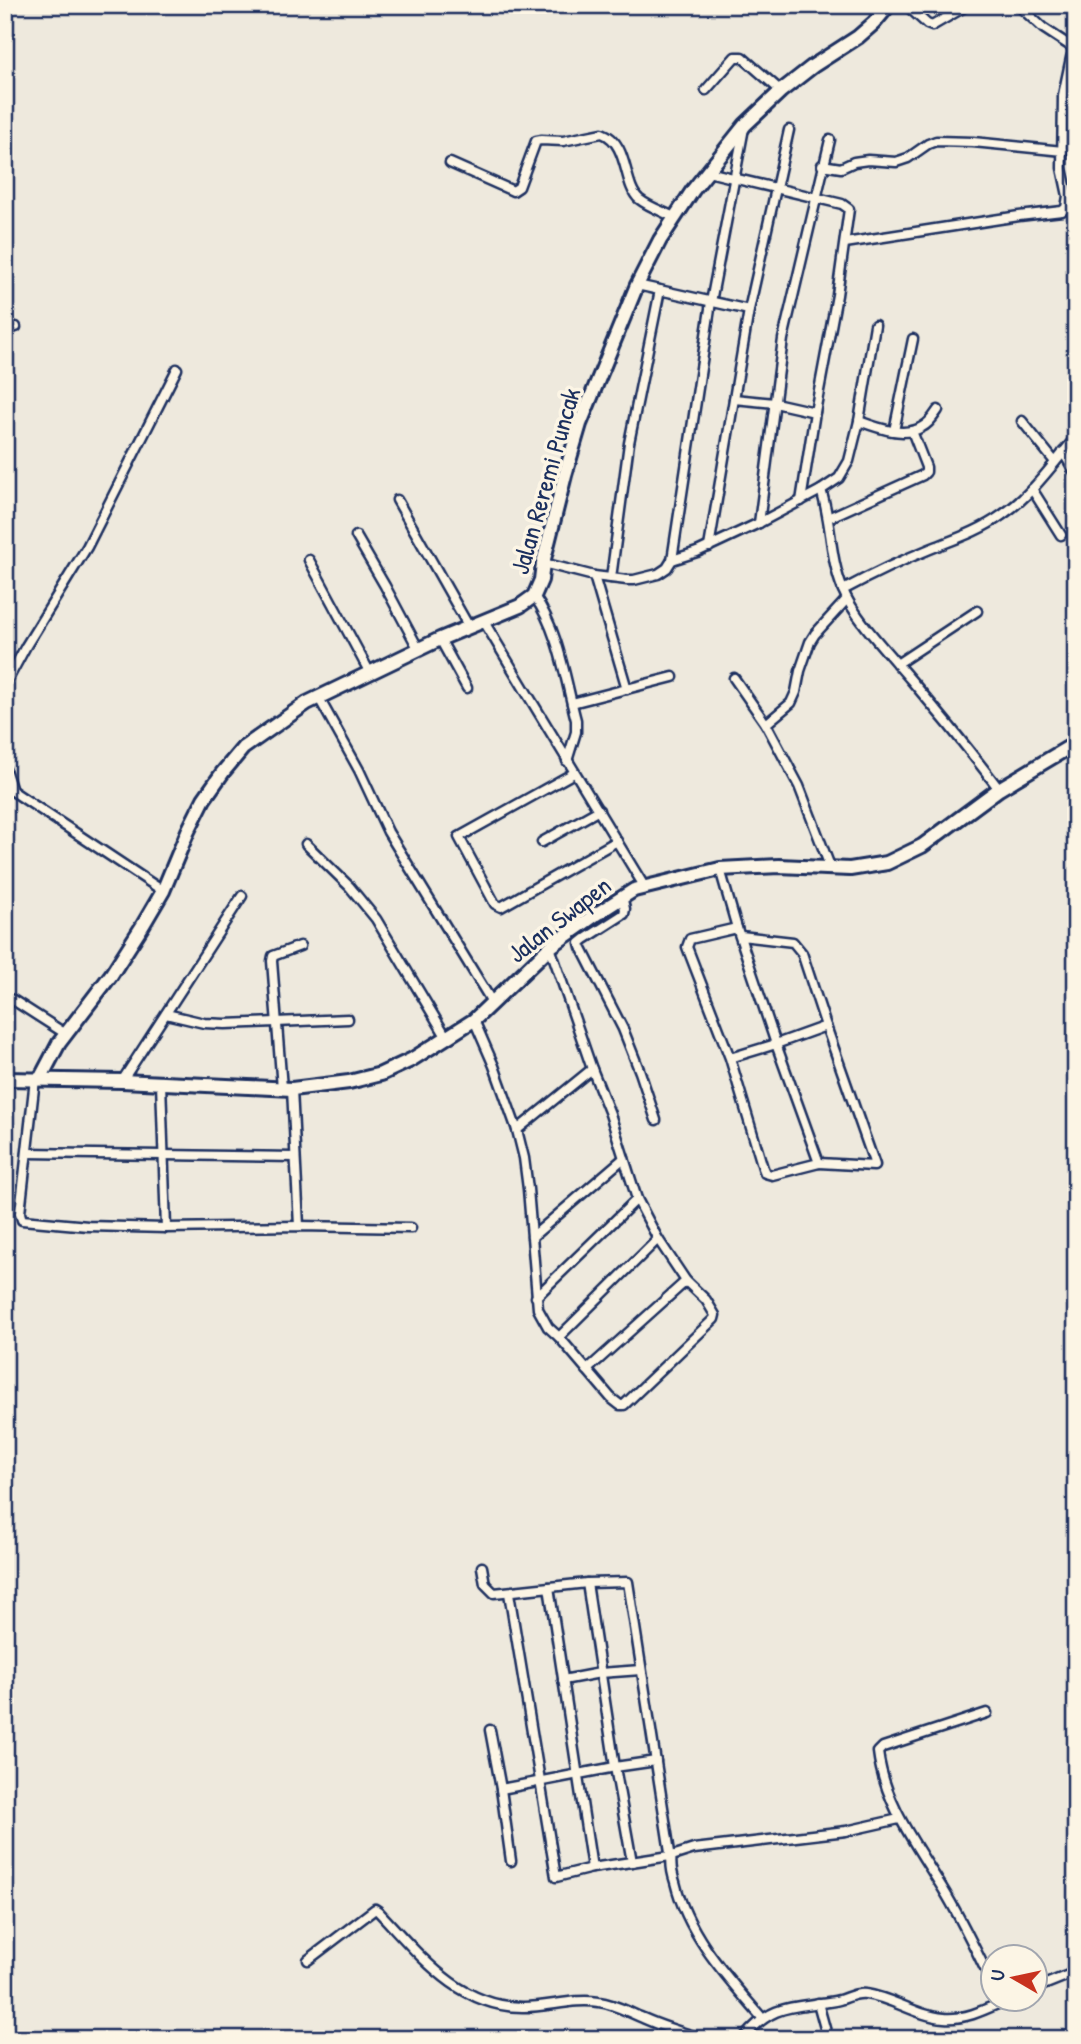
<svg xmlns="http://www.w3.org/2000/svg" width="1081" height="2044" viewBox="0 0 1081 2044" font-family="'Patrick Hand',sans-serif">
	<style>
		.lines { fill: none; stroke-linecap: round; stroke-linejoin: round }
		.street-casing { stroke: #1b2f5e; stroke-width: 13 }
		.secondary-casing { stroke: #1b2f5e; stroke-width: 18 }
		.street { stroke: #fcf5e5; stroke-width: 8 }
		.secondary { stroke: #fcf5e5; stroke-width: 12 }
		.labels { text-anchor: middle; dominant-baseline: central; stroke-width: 7; stroke-linejoin: round; paint-order: stroke }
		.street-label { font-size: 26px; fill: #1b2f5e; stroke: #fcf5e5 }
	</style>
	<rect width="100%" height="100%" fill="#eee9dd"/>
	<filter id="ink" filterUnits="userSpaceOnUse"><feTurbulence type="fractalNoise" baseFrequency=".0143" numOctaves="2"/><feDisplacementMap in="SourceGraphic" scale="14" xChannelSelector="R" yChannelSelector="G"/><feConvolveMatrix kernelMatrix="1 2 1 2 8 2 1 2 1" color-interpolation-filters="sRGB"/></filter>
	<g filter="url(#ink)">
		<g class="lines">
			<g class="street-casing">
				<g id="street">
					<polyline points="906,5 927,24 932,26 968,5"/>
					<polyline points="706,90 735,57 742,57 781,91"/>
					<path d="M450,163l63,28 6,-4 17,-46 5,-1 22,1 39,-8c27,10 21,52 37,66 10,8 25,13 35,18"/>
					<polyline points="822,165 841,168 854,162 868,160 896,162 908,158 928,144 936,141 973,142 1063,151"/>
					<polyline points="708,172 842,204 849,209 837,295 815,412"/>
					<polyline points="845,243 1019,216 1062,211 1066,208 1068,196 1062,168 1063,95 1072,53 1072,47 1043,28 1018,5"/>
					<polyline points="637,285 749,310"/>
					<polyline points="5,330 16,327"/>
					<polyline points="734,399 775,403 815,412 801,501"/>
					<polyline points="859,421 875,325"/>
					<polyline points="1022,421 1055,462"/>
					<polyline points="894,431 913,339"/>
					<polyline points="1063,452 1076,474"/>
					<polyline points="1032,489 1061,535"/>
					<path d="M821,490c11,33 8,66 22,100 11,28 48,66 68,90 31,36 60,72 88,109"/>
					<polyline points="397,500 469,627"/>
					<polyline points="828,518 923,475 926,472 926,467 912,431"/>
					<polyline points="759,523 783,339 830,140"/>
					<polyline points="356,536 385,586 419,650"/>
					<polyline points="709,547 749,310 789,130"/>
					<polyline points="309,560 370,673"/>
					<polyline points="672,560 711,302 744,128"/>
					<path d="M543,563l51,13 33,4h7l24,-6 9,-6 5,-8 25,-8 62,-29 62,-33 18,-12 10,-17 10,-40c19,7 45,17 63,6 7,-3 12,-11 16,-17"/>
					<polyline points="594,576 627,689"/>
					<polyline points="611,578 629,443 660,290"/>
					<path d="M843,590c28,-15 57,-29 87,-41 25,-10 50,-18 72,-34 30,-20 51,-51 74,-78"/>
					<path d="M534,596c25,35 31,83 42,124v12l-9,29"/>
					<path d="M483,620c53,89 107,177 161,266"/>
					<polyline points="440,639 467,688"/>
					<polyline points="897,664 977,611"/>
					<polyline points="734,678 766,724 799,786 831,869"/>
					<polyline points="5,685 26,646 87,547 177,369"/>
					<polyline points="319,698 359,770 388,832 492,1002"/>
					<polyline points="572,703 673,677"/>
					<polyline points="766,724 791,703 796,692 800,671 810,642 815,634 847,599"/>
					<polyline points="5,769 12,791"/>
					<polyline points="574,773 459,837 495,904 501,907 617,841"/>
					<polyline points="5,786 163,891"/>
					<polyline points="542,842 599,810"/>
					<polyline points="306,844 349,886 376,919 447,1038"/>
					<polyline points="720,869 737,928"/>
					<polyline points="622,896 625,909 624,914 585,939 580,943 581,947 623,1029 640,1072 656,1120"/>
					<polyline points="5,998 13,1000 66,1034"/>
					<polyline points="166,1014 204,1023 225,1024 348,1019"/>
					<polyline points="474,1020 494,1066 517,1130 524,1158 528,1189 538,1309 548,1327 559,1337 611,1398 620,1405 624,1405 714,1319 715,1315 706,1300 686,1281 658,1239 637,1199 610,1114 592,1069 550,947"/>
					<polyline points="730,1058 776,1044 737,928 690,939 687,947 730,1058 763,1168 765,1173 772,1175 819,1163 776,1044 826,1026 802,953 793,942 741,936"/>
					<polyline points="35,1079 20,1213 22,1220 88,1226 166,1228 299,1226 411,1228"/>
					<polyline points="122,1081 242,896"/>
					<polyline points="161,1083 166,1228"/>
					<polyline points="282,1088 272,961 273,956 300,946"/>
					<polyline points="292,1089 299,1226"/>
					<polyline points="517,1130 592,1069"/>
					<polyline points="27,1153 295,1157"/>
					<polyline points="819,1163 874,1166 875,1165 826,1026"/>
					<polyline points="532,1237 624,1158"/>
					<polyline points="536,1297 637,1199"/>
					<polyline points="559,1337 658,1239"/>
					<polyline points="587,1370 686,1281"/>
					<polyline points="482,1567 485,1584 494,1593 587,1583 628,1582 671,1859"/>
					<polyline points="587,1583 615,1767 632,1862"/>
					<polyline points="549,1587 592,1868"/>
					<polyline points="509,1593 556,1877 592,1868 670,1856"/>
					<polyline points="563,1680 600,1673 641,1670"/>
					<path d="M987,1713l-104,34 -5,5c6,51 39,94 65,137 19,31 34,64 50,96"/>
					<polyline points="490,1730 501,1789 615,1767 656,1761"/>
					<polyline points="501,1789 511,1861"/>
					<path d="M308,1960l67,-51 3,2c41,43 81,97 146,96 25,0 50,-9 75,-5 16,2 29,10 44,16 20,9 40,15 61,21"/>
					<polyline points="1036,1988 1076,1972"/>
					<polyline points="818,2003 828,2039"/>
					<path d="M763,2019c-35,-41 -75,-83 -88,-137 -3,-9 -5,-17 -3,-26l22,-7 152,-18 53,-12"/>
					<path d="M743,2039c29,-37 52,-31 92,-38 11,-2 20,-9 31,-7 27,4 51,22 78,24 24,2 46,-11 67,-20"/>
				</g>
			</g>
			<g class="secondary-casing">
				<g id="secondary">
					<polyline points="5,1079 122,1081 292,1089 349,1082 381,1074 411,1060 474,1020 550,947 595,915 634,890 720,869 779,866 850,869 887,863 922,846 999,789 1076,743"/>
					<polyline points="40,1079 59,1043 111,975 143,925 163,891 188,831 204,799 223,772 243,748 307,703 440,639 520,606 534,596 541,580 543,563 565,475 580,424 637,285 660,240 693,190 745,125 781,91 813,66 858,37 874,23 889,5"/>
				</g>
			</g>
			<use href="#street" class="street"/>
			<use href="#secondary" class="secondary"/>
		</g>
	</g>
	<g class="labels">
		<g class="street-label">
			<text transform="translate(545 481) rotate(-74)">Jalan Reremi Puncak</text>
			<text transform="translate(559 919) rotate(-38)">Jalan Swapen</text>
		</g>
	</g>
	<rect width="1081" height="2044" fill="none" stroke="#fcf5e5" stroke-width="28"/>
	<rect x="14" y="14" width="1053" height="2016" fill="none" stroke="#1b2f5e" stroke-width="2.5" filter="url(#ink)"/>
	<g transform="translate(1014 1978) rotate(279)"><circle r="33" fill="#fcf5e5" stroke="#a2a6af" stroke-width="2"/>
	<path d="M0-5L12 26L0 18L-12 26Z" fill="#c8321e"/>
	<text y="-10" font-size="19" font-weight="bold" text-anchor="middle" fill="#1b2f5e">U</text>
	</g>
</svg>
